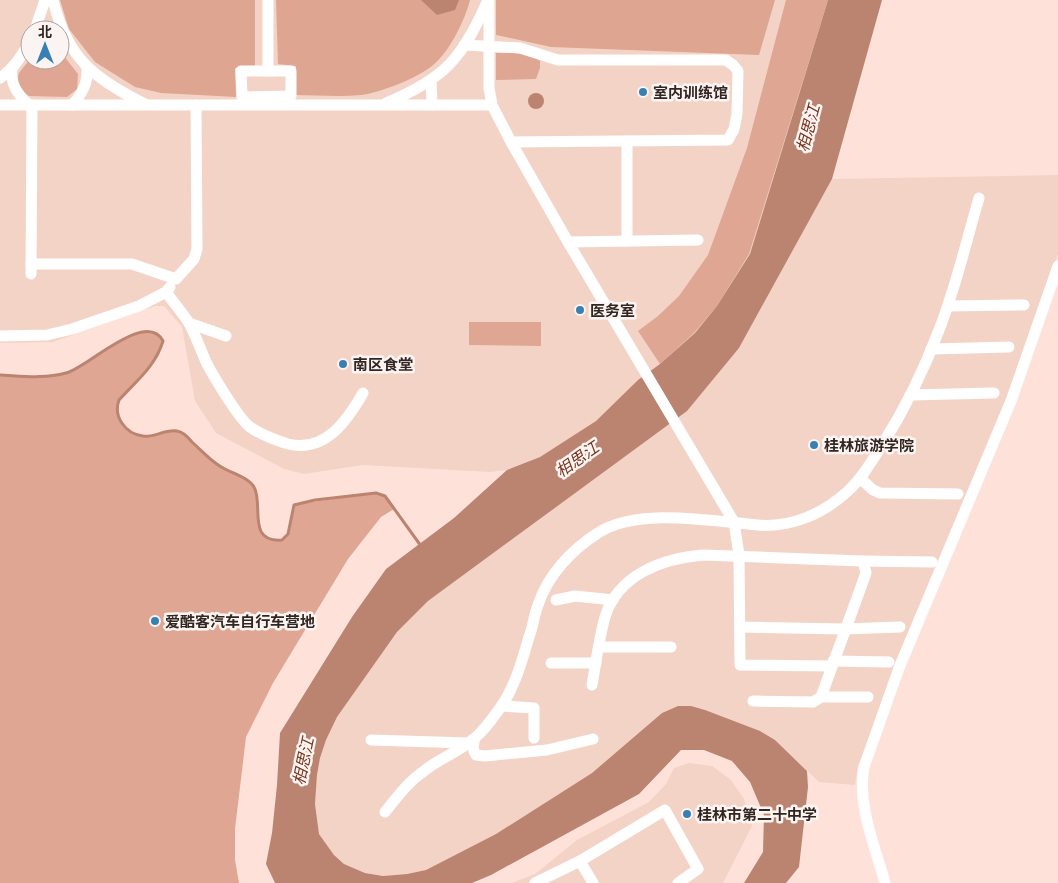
<svg xmlns="http://www.w3.org/2000/svg" width="1058" height="883" viewBox="0 0 1058 883" font-family="'Libre Baskerville','Noto Sans SC',serif">
	<style>
		.built { fill: #f4d3c7; fill-rule: evenodd }
		.green { fill: #dfa693 }
		.forest { fill: #dea591 }
		.water { fill: #bb8471 }
		.lines { fill: none; stroke-linecap: round; stroke-linejoin: round }
		.stream { stroke: #bb8471; stroke-width: 3 }
		.minor { stroke: #fff; stroke-width: 11 }
		.poi-dot { fill: #3880b4; stroke: #fbf4f2; stroke-width: 2 }
		.labels { text-anchor: middle; dominant-baseline: central; stroke-width: 5; stroke-linejoin: round; paint-order: stroke }
		.poi-label { font-size: 15px; font-weight: bold; fill: #322621; stroke: #fbf4f2; text-anchor: start }
		.water-label { font-size: 16px; font-style: italic; fill: #78341a; stroke: #fbf4f2 }
	</style>
	<rect width="100%" height="100%" fill="#fee2d9"/>
	<g class="built">
		<path d="M0,0h828l-78,254 -11,94 93,-169 226,-4v79l-29,88 -147,363 -24,61 -3,19 -36,-3 -44,-42 -97,-34 -16,7 -70,60 -96,61 -70,36 -19,4 -24,2 -18,-3 -21,-9 -10,-9 -15,-21 -4,-30 2,-29 3,-17 6,-18 11,-23 60,-85 31,-31 237,-175 -27,-46 -42,41 -56,36 -33,13 -17,2 -127,-7 -59,9 -20,-5 -68,-36 -21,-32 -13,-74 -17,-20 -3,-1h-7l-102,36 -53,1zM30,30h30v30h-30z"/>
		<polygon points="689,763 712,766 731,780 744,799 752,826 723,883 512,883 535,874 577,840 649,802 666,784 674,768"/>
	</g>
	<g class="green">
		<polygon points="786,0 828,0 749,254 717,306 694,333 660,364 638,331 658,316 679,296 708,255 747,148"/>
		<polygon points="60,51 78,74 77,89 67,97 29,96 23,92 17,80 19,73 30,59 60,60"/>
		<path d="M496,53c16,0 31,-1 44,8v7l-4,11 -40,1z"/>
		<polygon points="469,322 541,322 541,346 469,345"/>
		<path d="M144,332c10,0 14,1 19,9l-4,14 -11,15 -29,30 -3,10 4,11 10,10 13,6 29,-6h7l8,5 21,21 44,27c13,20 -7,50 26,56l7,-2 5,-8 3,-23 5,-3 78,-11 9,3 9,13 -13,8 -33,42 -75,124 -27,54 -11,92v31l4,23h-239v-508l37,2 30,-4 61,-37z"/>
	</g>
	<g class="forest">
		<polygon points="60,0 255,0 255,67 235,68 236,97 161,93 135,87 95,62 69,29"/>
		<path d="M276,0h194c-5,20 -21,53 -38,66 -15,12 -52,27 -71,29 -22,2 -44,0 -66,0l1,-29 -18,-2z"/>
		<polygon points="496,0 775,0 759,55 551,47 496,35"/>
	</g>
	<g class="water">
		<polygon points="421,0 459,0 455,10 437,15"/>
		<polygon points="828,0 882,0 832,179 739,348 687,411 428,601 397,632 337,717 326,740 320,758 317,775 315,804 319,834 334,855 344,864 365,873 383,876 407,874 426,870 496,834 592,773 662,713 678,706 691,706 705,710 760,731 775,740 807,771 808,787 799,867 786,883 744,883 763,852 764,815 750,782 732,761 704,750 681,750 639,794 491,875 472,883 275,883 266,864 272,833 277,785 280,733 352,617 386,569 454,518 507,470 540,457 596,421 638,380 660,364 695,333 717,306 750,254"/>
		<circle cx="536" cy="101" r="8"/>
	</g>
	<g class="lines">
		<path class="stream" d="M0,375c22,1 44,4 66,-2 21,-5 80,-64 97,-32 -8,26 -27,40 -44,59 -6,16 6,34 24,36 11,2 22,-7 34,-5 6,1 11,6 15,11 10,9 18,18 29,25 10,6 27,10 33,20 10,17 -8,56 28,53l6,-6 6,-29 21,-5 61,-7 9,3 36,50"/>
		<g class="minor">
			<path d="M53,0c14,58 41,79 92,104"/>
			<polyline points="489,0 489,88 492,105 511,142 568,242 734,522 739,555 740,665 832,666"/>
			<polyline points="35,30 45,0"/>
			<polyline points="464,45 520,48 558,60 726,60 733,65 738,71 737,114 734,129 728,140 511,142"/>
			<path d="M12,67c-2,17 5,27 17,38"/>
			<polygon points="241,71 291,71 291,96 242,97"/>
			<polyline points="268,71 268,0"/>
			<path d="M0,78c14,-9 22,-23 30,-37"/>
			<polyline points="431,80 432,105"/>
			<path d="M386,103c58,-24 76,-44 101,-101"/>
			<polyline points="0,105 492,105"/>
			<path d="M72,105c10,-11 16,-21 15,-37"/>
			<polyline points="627,241 627,141"/>
			<polyline points="568,242 698,240"/>
			<polyline points="31,264 132,264 176,279 194,259 197,249 196,105"/>
			<polyline points="31,274 32,105"/>
			<path d="M166,292c7,10 16,20 23,31 7,13 12,28 18,41 7,13 32,55 43,63 11,8 25,13 38,17 37,9 59,-23 75,-51"/>
			<polyline points="948,306 1024,305"/>
			<polyline points="189,323 226,336"/>
			<polyline points="0,336 47,335 72,329 139,306 166,292 170,287"/>
			<polyline points="931,349 1009,347"/>
			<polyline points="910,395 994,393"/>
			<polyline points="860,478 873,490 880,493 958,494"/>
			<polyline points="861,561 932,562"/>
			<polyline points="556,600 575,596 613,600"/>
			<polyline points="740,627 844,629 900,627"/>
			<polyline points="599,647 671,647"/>
			<polyline points="833,661 889,662"/>
			<polyline points="551,663 596,663"/>
			<path d="M592,685c4,-22 7,-47 13,-68 13,-43 59,-59 99,-62l157,6 3,3 2,9 -45,124"/>
			<polyline points="753,701 813,702 821,697 868,697"/>
			<polyline points="502,706 534,708 534,738"/>
			<path d="M475,738c-2,7 -3,11 1,17l9,1 62,-6 46,-11"/>
			<polyline points="371,740 468,743"/>
			<path d="M385,812c12,-15 23,-30 39,-41 16,-13 37,-20 52,-34 9,-8 17,-19 24,-29 15,-21 22,-47 29,-71 4,-10 5,-22 9,-32 10,-30 33,-55 60,-72 39,-26 114,-12 159,-8 34,3 66,-11 91,-34 14,-13 24,-30 34,-46 23,-36 42,-75 57,-115 17,-43 27,-88 40,-132"/>
			<polyline points="535,883 580,861"/>
			<polyline points="593,883 580,861 665,810 698,869 678,883"/>
			<path d="M885,883c-10,-37 -28,-78 -21,-116l35,-99 112,-267 47,-135"/>
		</g>
	</g>
	<g class="poi-dot">
		<circle cx="643" cy="92" r="5"/>
		<circle cx="580" cy="310" r="5"/>
		<circle cx="343" cy="364" r="5"/>
		<circle cx="814" cy="445" r="5"/>
		<circle cx="155" cy="621" r="5"/>
		<circle cx="687" cy="814" r="5"/>
	</g>
	<g class="labels">
		<g class="poi-label">
			<text x="653" y="92">室内训练馆</text>
			<text x="590" y="310">医务室</text>
			<text x="353" y="364">南区食堂</text>
			<text x="824" y="445">桂林旅游学院</text>
			<text x="165" y="621">爱酷客汽车自行车营地</text>
			<text x="697" y="814">桂林市第二十中学</text>
		</g>
		<g class="water-label">
			<text transform="translate(808 128) rotate(-75)">相思江</text>
			<text transform="translate(577 459) rotate(-35)">相思江</text>
			<text transform="translate(303 761) rotate(-78)">相思江</text>
		</g>
	</g>
	<g transform="translate(45 45)"><circle r="24" fill="#fbf4f2" stroke="#aba29e"/>
	<path d="M0-4L9 19L0 12L-9 19Z" fill="#3880b4"/>
	<text y="-8" font-size="14" font-weight="bold" text-anchor="middle" fill="#322621">北</text>
	</g>
</svg>
